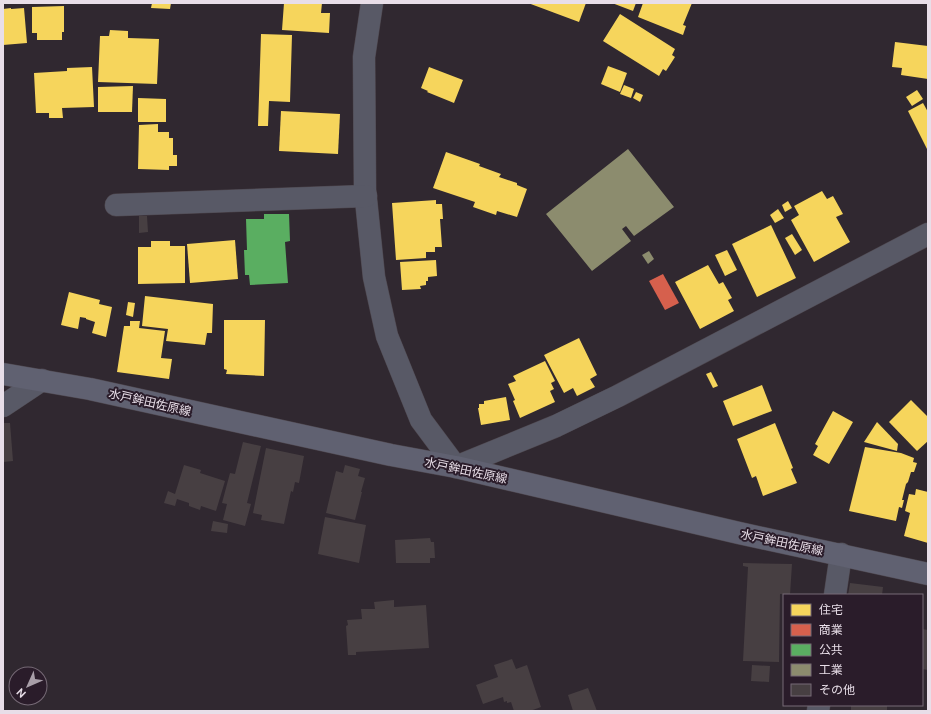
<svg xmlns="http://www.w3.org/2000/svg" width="931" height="714" viewBox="0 0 931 714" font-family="Ubuntu,'Noto Sans JP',sans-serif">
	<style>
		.homes { fill: #f6d55c }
		.shops { fill: #d6604d }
		.public { fill: #5aae61 }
		.industry { fill: #8c8c6e }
		.building { fill: #473f42 }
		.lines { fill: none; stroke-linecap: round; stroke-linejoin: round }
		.minor-casing { stroke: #4d464d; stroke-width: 23 }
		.tertiary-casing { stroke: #4d464d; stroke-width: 23 }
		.primary-casing { stroke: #4d464d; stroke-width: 23 }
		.minor { stroke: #585966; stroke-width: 22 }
		.tertiary { stroke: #585966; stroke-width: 22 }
		.primary { stroke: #606171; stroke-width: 22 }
		.labels { text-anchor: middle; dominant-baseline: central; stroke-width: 4; stroke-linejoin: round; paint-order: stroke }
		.street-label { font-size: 12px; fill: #e8dee8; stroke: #2a1c2a }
	</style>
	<rect width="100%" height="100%" fill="#302830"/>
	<g class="homes">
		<polygon points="152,3 171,3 170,9 151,8"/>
		<polygon points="284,3 322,3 321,13 330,13 329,33 282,30"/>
		<polygon points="528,3 586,3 579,22"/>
		<polygon points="612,3 636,3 633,11"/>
		<polygon points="643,3 692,3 683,25 686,26 683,35 638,17"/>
		<polygon points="64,6 64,32 62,32 62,40 37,40 37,33 32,33 32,7"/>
		<polygon points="11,8 11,9 24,8 27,43 3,45 3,9"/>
		<polygon points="620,14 675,49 672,55 675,57 666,71 663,69 659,76 603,41"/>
		<polygon points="110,30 128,31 128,38 159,39 157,84 98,82 100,36 109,36"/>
		<polygon points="261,34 292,35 290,102 269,101 268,126 258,126"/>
		<polygon points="895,42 928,46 928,79 901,75 902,68 892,67"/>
		<polygon points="608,66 627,73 620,92 601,84"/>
		<polygon points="92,67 94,107 62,108 63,118 49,118 49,113 36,113 34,73 67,71 67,68"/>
		<polygon points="429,67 463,80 454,103 427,92 428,91 421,88"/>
		<polygon points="624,85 634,89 631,98 620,94"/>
		<polygon points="133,86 132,112 98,112 98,87"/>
		<polygon points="917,90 923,99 912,106 906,97"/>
		<polygon points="636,92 643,95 640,102 633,98"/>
		<polygon points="138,98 166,99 166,122 138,122"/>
		<polygon points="923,103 928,112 928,151 908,111"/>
		<polygon points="281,111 340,114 338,154 279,151"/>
		<polygon points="158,124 158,132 169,132 169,138 173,138 173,155 177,155 177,166 169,166 169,170 138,169 139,125"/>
		<polygon points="446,152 480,164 479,166 501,174 499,177 517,183 517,185 527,189 517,217 497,211 496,215 473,207 475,202 433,188"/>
		<polygon points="822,191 827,199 833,196 843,214 836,217 850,242 814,262 791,220 799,215 794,206"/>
		<polygon points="436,200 436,204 442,204 443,219 440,219 442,247 435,247 435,252 426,252 426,258 396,260 392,203"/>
		<polygon points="788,201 792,208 785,212 782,205"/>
		<polygon points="778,209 784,218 775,223 770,215"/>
		<polygon points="771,225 796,278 757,297 732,244"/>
		<polygon points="792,234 802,250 795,255 785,238"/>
		<polygon points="235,240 238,279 190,283 187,244"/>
		<polygon points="151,241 170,241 170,246 185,246 185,283 138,284 138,247 151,247"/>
		<polygon points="727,250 737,270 725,276 715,255"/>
		<polygon points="436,260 437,276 428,277 428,281 426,281 426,285 420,286 421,289 402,290 400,262"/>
		<polygon points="708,265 719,284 723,282 732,298 728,300 734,311 700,329 675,282"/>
		<polygon points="69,292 100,300 99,304 112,307 106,337 92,333 95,322 86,319 86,318 80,317 78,329 61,325"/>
		<polygon points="145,296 213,304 212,333 207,333 205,345 166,341 168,329 142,326"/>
		<polygon points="128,302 135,303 133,317 126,315"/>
		<polygon points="224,320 265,320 264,376 226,374 227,370 224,369"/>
		<polygon points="130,321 140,321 139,328 165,331 161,358 172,359 169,379 117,372 124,326 130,326"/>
		<polygon points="579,338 597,375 590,379 595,387 577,396 573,388 564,393 544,355"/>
		<polygon points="545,361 555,381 551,383 554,389 550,391 555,402 520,418 513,401 515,400 508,384 516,381 513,376"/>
		<polygon points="711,372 718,386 713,388 706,374"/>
		<polygon points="762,385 772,411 733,426 723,401"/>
		<polygon points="506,397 510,420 481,425 478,408 479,408 479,404 484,404 484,401"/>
		<polygon points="911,400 928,417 928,441 917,451 889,422"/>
		<polygon points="833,411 853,422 829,464 813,455 818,446 815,444"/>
		<polygon points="877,422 898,444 897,451 864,442"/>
		<polygon points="775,423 793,468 791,469 797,483 763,496 756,476 752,478 737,439"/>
		<polygon points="865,447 901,453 914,458 913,462 917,463 914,472 911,472 908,482 906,484 902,500 904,500 902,508 899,507 896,521 849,511"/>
		<polygon points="916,489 928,492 928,543 904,536 910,513 905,511 909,494 915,495"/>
	</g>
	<polygon class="shops" points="663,274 679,303 665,310 649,281"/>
	<polygon class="public" points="264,214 289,214 290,241 285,242 288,283 250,285 249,275 245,275 244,250 247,250 246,219 264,219"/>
	<g class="industry">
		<polygon points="628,149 674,207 634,236 626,226 622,229 631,241 592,271 546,214"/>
		<polygon points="649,251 654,259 648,264 642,255"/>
	</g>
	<g class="building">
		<polygon points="139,216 147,216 148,232 139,233"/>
		<polygon points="3,423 10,423 13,461 3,462"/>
		<polygon points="243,442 261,446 247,503 251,504 245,526 223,520 227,504 222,503 230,473 235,474"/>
		<polygon points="266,448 304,456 299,483 295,482 293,492 291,491 284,524 261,520 262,515 253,513"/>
		<polygon points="184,465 201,470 200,473 225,481 216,511 201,506 200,510 189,506 189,503 177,499 175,506 164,503 168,491 175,494"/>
		<polygon points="345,465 360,469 358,476 365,478 361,492 362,492 355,520 326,513 336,471 343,473"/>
		<polygon points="325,517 366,525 359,563 318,554"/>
		<polygon points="213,521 228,524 227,533 211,531"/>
		<polygon points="430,538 431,542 434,542 435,558 430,558 430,563 396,563 395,540"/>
		<polygon points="743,563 792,564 790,595 780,594 779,662 743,661 748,567 743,566"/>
		<polygon points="850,583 883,587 882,595 848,595"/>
		<polygon points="394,600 394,607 426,605 429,648 356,652 356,655 348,655 346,626 348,625 347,620 362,619 361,609 375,609 374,602"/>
		<polygon points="922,629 928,630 928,670 922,669"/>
		<polygon points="512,659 516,669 527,665 541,707 530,711 514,711 511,702 507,703 507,701 504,702 503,697 483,704 476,685 498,677 494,665"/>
		<polygon points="752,665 770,666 769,682 751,681"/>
		<polygon points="588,688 597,711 573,711 568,695"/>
		<rect x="851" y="706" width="36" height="5"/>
	</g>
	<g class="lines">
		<g class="minor-casing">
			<g id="minor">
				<polyline points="372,3 364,57 365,190 374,277 387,336 421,420 456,467"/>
				<polyline points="116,205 366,196"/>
				<polyline points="3,406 42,380"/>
				<polyline points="835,595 841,554"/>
				<polyline points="818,711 819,705"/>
			</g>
		</g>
		<g class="tertiary-casing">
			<polyline id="tertiary" points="456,467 556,426 618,396 928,234"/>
		</g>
		<g class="primary-casing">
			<polyline id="primary" points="3,374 90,389 391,455 456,467 739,533 928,574"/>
		</g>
		<use href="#minor" class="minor"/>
		<use href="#tertiary" class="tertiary"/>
		<use href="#primary" class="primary"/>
	</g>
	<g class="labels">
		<g class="street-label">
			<text transform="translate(150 402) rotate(13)">水戸鉾田佐原線</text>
			<text transform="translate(466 470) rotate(12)">水戸鉾田佐原線</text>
			<text transform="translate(782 542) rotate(12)">水戸鉾田佐原線</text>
		</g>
	</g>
	<rect width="931" height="714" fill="none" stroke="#e8dee8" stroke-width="8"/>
	<rect x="783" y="594" width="140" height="112" fill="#2a1c2a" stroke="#766a76"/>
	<rect x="791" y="604" width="20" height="12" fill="#f6d55c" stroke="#766a76"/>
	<text x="819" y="614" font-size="12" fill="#e8dee8">住宅</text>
	<rect x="791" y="624" width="20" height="12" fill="#d6604d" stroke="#766a76"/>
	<text x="819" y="634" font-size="12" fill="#e8dee8">商業</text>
	<rect x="791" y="644" width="20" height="12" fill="#5aae61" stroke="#766a76"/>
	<text x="819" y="654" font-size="12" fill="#e8dee8">公共</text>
	<rect x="791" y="664" width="20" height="12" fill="#8c8c6e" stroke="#766a76"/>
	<text x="819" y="674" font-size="12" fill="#e8dee8">工業</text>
	<rect x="791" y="684" width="20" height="12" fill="#473f42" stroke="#766a76"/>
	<text x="819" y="694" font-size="12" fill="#e8dee8">その他</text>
	<g transform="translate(28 686) rotate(225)"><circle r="19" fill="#2a1c2a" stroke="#766a76"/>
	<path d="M0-3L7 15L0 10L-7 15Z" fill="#a89ea8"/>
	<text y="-6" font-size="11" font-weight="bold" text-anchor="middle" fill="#e8dee8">N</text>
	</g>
</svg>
